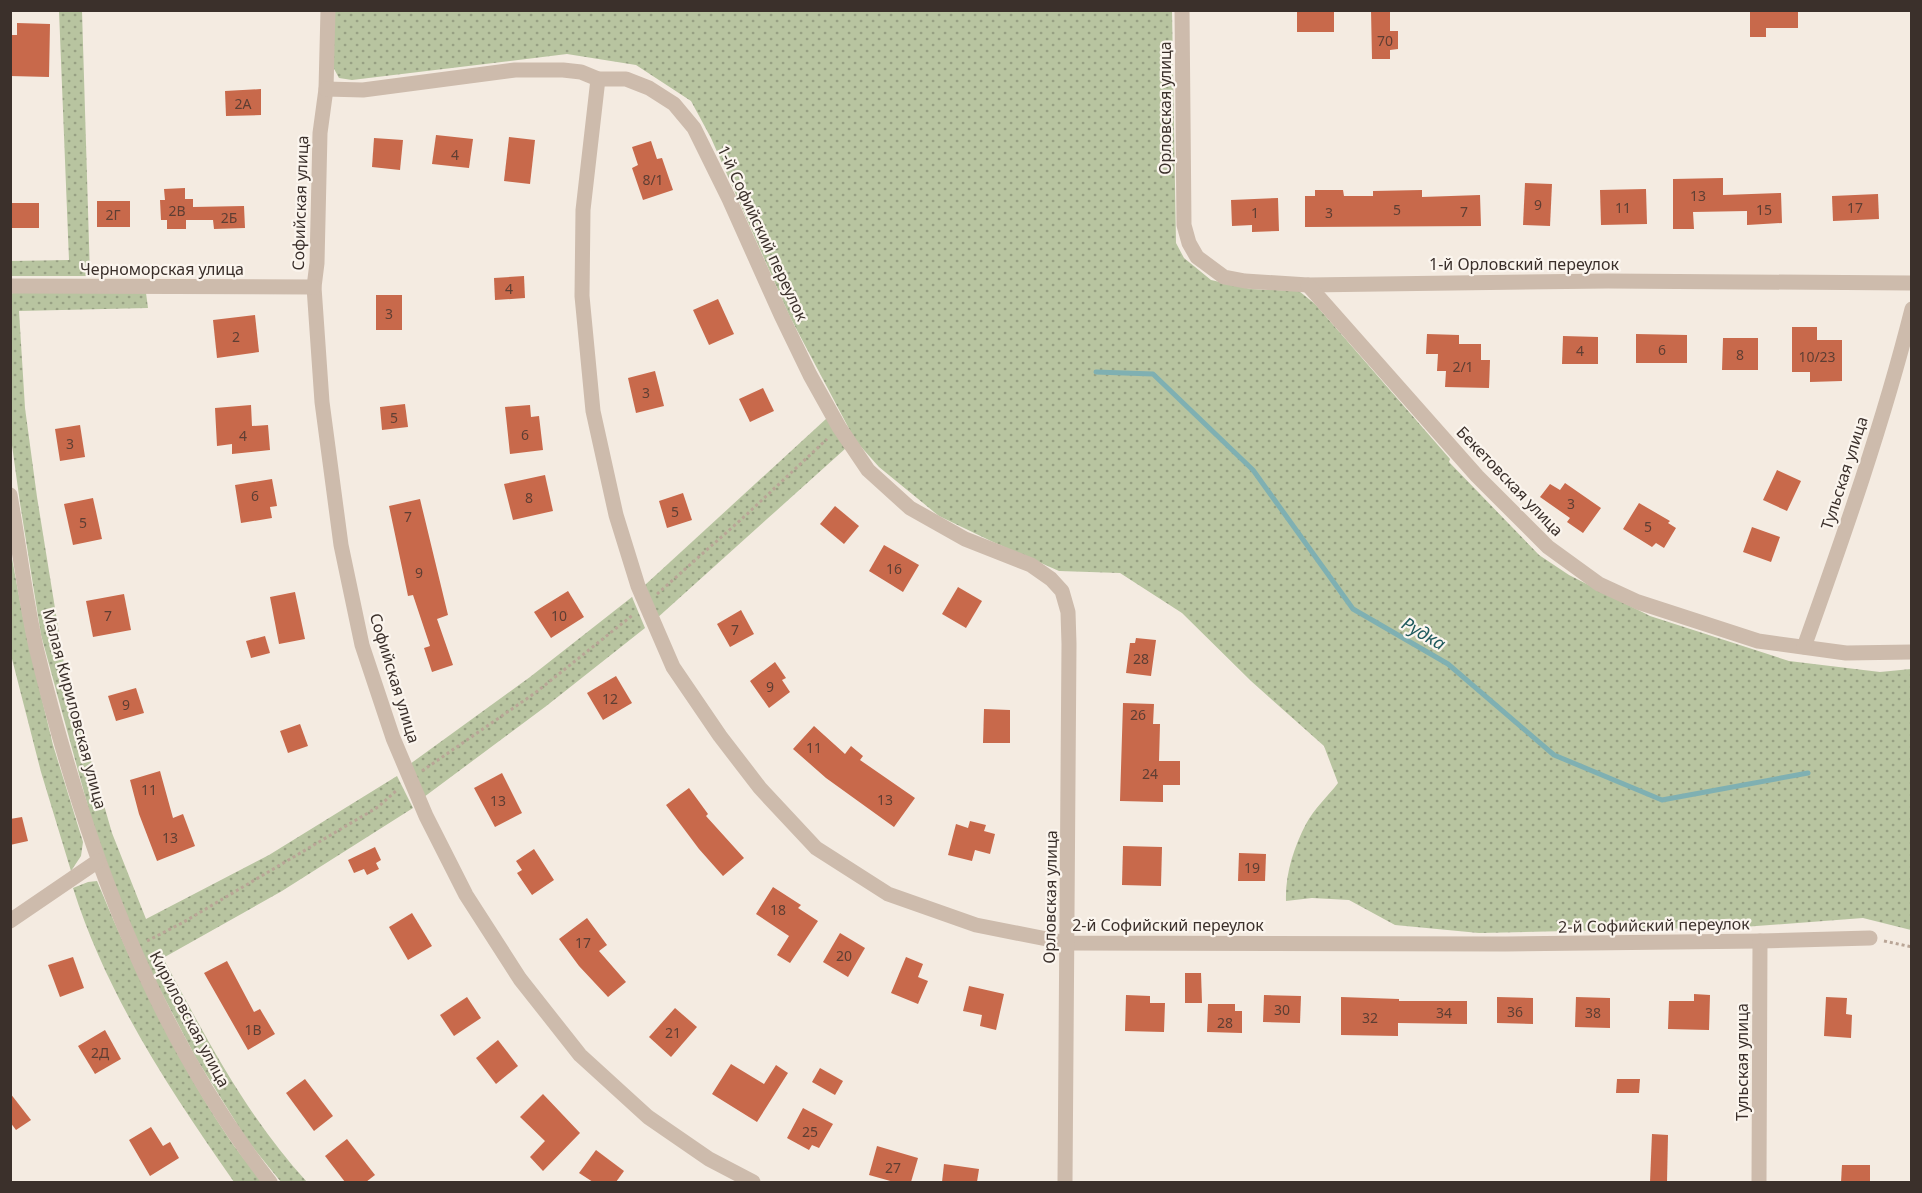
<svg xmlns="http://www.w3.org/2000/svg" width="1922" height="1193" viewBox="0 0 1922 1193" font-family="'Noto Sans',sans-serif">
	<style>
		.green { fill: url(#green-dots) }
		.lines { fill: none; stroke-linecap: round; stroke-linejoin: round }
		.stream { stroke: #7fb0b2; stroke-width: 5 }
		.building { fill: #c8694b }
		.path { stroke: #b9a596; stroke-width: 3; stroke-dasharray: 3 3; stroke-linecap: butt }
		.minor { stroke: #cdbbac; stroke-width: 15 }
		.labels { text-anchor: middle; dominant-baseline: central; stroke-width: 4.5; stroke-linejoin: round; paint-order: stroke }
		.number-label { font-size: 14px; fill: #5e3e33 }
		.street-label { font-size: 16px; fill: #3b302b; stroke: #fbf5ee }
		.water-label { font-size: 18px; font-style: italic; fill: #1f5a5e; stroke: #fbf5ee }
	</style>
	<defs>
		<pattern id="green-dots" width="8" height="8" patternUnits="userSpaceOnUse" patternTransform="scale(1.5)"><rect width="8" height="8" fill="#b8c4a0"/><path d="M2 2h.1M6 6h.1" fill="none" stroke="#97a083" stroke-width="1.8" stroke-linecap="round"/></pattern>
	</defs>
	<rect width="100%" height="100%" fill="#f4ebe1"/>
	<g class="green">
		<polygon points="59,11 82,11 90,276 11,276 11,261 69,260"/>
		<path d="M335,11h837l4,232 8,15 27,22 40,9 48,2 16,13 135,155 -1,3 90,93 30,20 81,41 139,45 91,11 31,-3v261l-48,-12 -120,9 -264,6 -84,-8 -46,-25 -37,-2 -26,3c-1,-27 8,-54 20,-77 8,-15 22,-28 32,-41l-14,-37 -73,-65 -69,-68 -62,-40 -61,-2 -66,-29 -54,-26 -60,-49 -24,-27 -66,-125 -78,-177 -20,-37 -55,-36 -69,-11 -215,26 -13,-2 -7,-13z"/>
		<path d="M16,292l130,1 2,15 -129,3 6,97 12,89 28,173 47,163 34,86 123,-64 128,-79 16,32 -131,83 -119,67c42,78 84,159 144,224h-26l-34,-42 -51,-82 -50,-95 -46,-112 -59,-216 -21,-132 -10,-72v-137z"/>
		<polygon points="827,418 846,448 656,619 645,585"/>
		<polygon points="10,548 26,633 53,745 83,842 81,856 71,871 41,772 11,655"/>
		<polygon points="632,597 645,628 545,707 424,797 410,764 530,677"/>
		<path d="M97,881c36,87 75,171 127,250 11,18 26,35 38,51h-28c-64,-92 -127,-186 -161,-294l15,-6z"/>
	</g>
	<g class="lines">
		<polyline class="stream" points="1096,372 1153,374 1253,470 1353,609 1448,664 1554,755 1662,800 1808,773"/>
	</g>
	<g class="building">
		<rect x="1297" y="10" width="37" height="22"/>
		<polygon points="1371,10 1390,10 1390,31 1398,31 1398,49 1390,50 1390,59 1372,59"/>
		<polygon points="1750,10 1798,10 1798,28 1766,28 1766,37 1750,37"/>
		<polygon points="17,23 50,24 49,77 10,76 10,35 17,35"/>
		<polygon points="261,89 261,115 226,116 225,91"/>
		<polygon points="436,135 473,139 469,168 432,164"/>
		<polygon points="509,137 535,140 530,184 504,181"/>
		<polygon points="374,138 403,140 400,170 372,167"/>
		<polygon points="651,141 657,159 662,158 673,190 643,200 632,168 638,165 632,147"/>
		<polygon points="1723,178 1723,195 1781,193 1782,223 1747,225 1747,211 1693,212 1694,229 1673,229 1673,179"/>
		<polygon points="1525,183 1552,184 1550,226 1523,225"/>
		<polygon points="185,188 185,199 193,199 193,207 244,206 245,228 214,229 213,220 186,220 186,229 167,229 167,220 161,220 160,200 165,200 164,189"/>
		<polygon points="1646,189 1647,224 1601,225 1600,190"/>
		<polygon points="1315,190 1343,190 1344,196 1373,196 1373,191 1422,190 1422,197 1480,195 1481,226 1305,227 1305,196 1315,196"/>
		<polygon points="1878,194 1879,219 1833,221 1832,196"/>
		<polygon points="1278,198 1279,231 1252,232 1252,225 1232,226 1231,200"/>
		<rect x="97" y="201" width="33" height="26"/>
		<rect x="10" y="203" width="29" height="25"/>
		<polygon points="524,276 525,298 495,300 494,278"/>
		<rect x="376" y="295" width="26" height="35"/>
		<polygon points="718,299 734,334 709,345 693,310"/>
		<polygon points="255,315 259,352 217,358 213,320"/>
		<polygon points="1792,327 1817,327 1817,340 1842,340 1842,381 1810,382 1810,372 1792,372"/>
		<polygon points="1427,334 1459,335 1459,344 1481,344 1481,360 1490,360 1489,388 1445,387 1446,371 1437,371 1438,354 1426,354"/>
		<polygon points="1636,334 1687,335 1687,363 1636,363"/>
		<polygon points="1563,336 1598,337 1598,364 1562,364"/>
		<polygon points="1723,338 1758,338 1758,370 1722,370"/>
		<polygon points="655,371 664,406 636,413 628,378"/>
		<polygon points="763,388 774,411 750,422 739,399"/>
		<polygon points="405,404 408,427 382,430 380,407"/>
		<polygon points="251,405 252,426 268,425 270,450 232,454 232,444 217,446 215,408"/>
		<polygon points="530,405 531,417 539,416 543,450 510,454 505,407"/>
		<polygon points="80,425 85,457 60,461 55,429"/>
		<polygon points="1777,470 1801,481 1787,511 1763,500"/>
		<polygon points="545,475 553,511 513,520 504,484"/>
		<polygon points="272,479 277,506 270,507 272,518 241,523 235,485"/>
		<polygon points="1565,483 1601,508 1583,533 1567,522 1570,518 1540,497 1550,484 1560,490"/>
		<polygon points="683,493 692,520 667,528 659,501"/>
		<polygon points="93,498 102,539 73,545 64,504"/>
		<polygon points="420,499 448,615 437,619 453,665 432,672 424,648 430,646 413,595 408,596 389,506"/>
		<polygon points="1639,503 1670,521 1668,523 1676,528 1664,548 1656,543 1652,547 1623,529"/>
		<polygon points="835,506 859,526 844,544 820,524"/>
		<polygon points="1752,527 1780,537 1771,562 1743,552"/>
		<polygon points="884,545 919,565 903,592 869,571"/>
		<polygon points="958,587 982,601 966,628 942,614"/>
		<polygon points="568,591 584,617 551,638 534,612"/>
		<polygon points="295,592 305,639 279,644 270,597"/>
		<polygon points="124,594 131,630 93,637 86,601"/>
		<polygon points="741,610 754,634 730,647 717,624"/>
		<polygon points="265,636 270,653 251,658 246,641"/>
		<polygon points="1136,638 1156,640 1151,676 1126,673 1130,643 1135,643"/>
		<polygon points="775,662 786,678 782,680 790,692 769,708 750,681"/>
		<polygon points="616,676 632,703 603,720 587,693"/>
		<polygon points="136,688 144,713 116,721 108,696"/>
		<polygon points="1123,703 1154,704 1153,724 1160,724 1159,761 1180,761 1180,785 1163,785 1163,802 1120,801"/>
		<polygon points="984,709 1010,710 1010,743 983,743"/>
		<polygon points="300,724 308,746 288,753 280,731"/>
		<polygon points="814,726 845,754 851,746 863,756 860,760 915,798 894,827 826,778 793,749"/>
		<polygon points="160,771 173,818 183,814 195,846 157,861 139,814 130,780"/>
		<polygon points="502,773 522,813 495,827 474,788"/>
		<polygon points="689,788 708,814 706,816 744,858 723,876 699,849 666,805"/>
		<polygon points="22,817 28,841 10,845 10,819"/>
		<polygon points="970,821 986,825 984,831 995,834 990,854 975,850 972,861 948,855 956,824 968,828"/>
		<polygon points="1123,846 1162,847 1161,886 1122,885"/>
		<polygon points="375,847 381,860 376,863 379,869 367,875 364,869 354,873 348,860"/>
		<polygon points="534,849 554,880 532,895 517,873 522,870 516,861"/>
		<polygon points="1239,853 1266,854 1265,881 1238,881"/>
		<polygon points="773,887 801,905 798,908 818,921 790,963 777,955 789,936 756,914"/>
		<polygon points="412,913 432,946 408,960 389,927"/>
		<polygon points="587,918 607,945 599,951 626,982 608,997 579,966 559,939"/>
		<polygon points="840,933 865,948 848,977 823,962"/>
		<polygon points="73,957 84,988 60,997 48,965"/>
		<polygon points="906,957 923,964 918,977 928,981 918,1004 891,993"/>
		<polygon points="227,961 254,1012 260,1009 275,1034 248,1050 204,973"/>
		<polygon points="1185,973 1201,973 1202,1003 1185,1003"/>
		<polygon points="969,986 1004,994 996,1030 980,1026 982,1015 963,1011"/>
		<polygon points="1694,994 1710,995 1709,1030 1668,1029 1669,1001 1694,1001"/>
		<polygon points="1126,995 1150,996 1150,1003 1165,1003 1164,1032 1125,1031"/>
		<polygon points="1264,995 1301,996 1300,1023 1263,1022"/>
		<polygon points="467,997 481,1018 454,1036 440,1015"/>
		<polygon points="1341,997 1399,999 1399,1001 1467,1001 1467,1024 1398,1023 1398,1036 1341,1035"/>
		<polygon points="1497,997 1533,998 1533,1024 1497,1023"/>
		<polygon points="1576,997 1610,998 1610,1028 1575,1027"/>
		<polygon points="1826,997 1847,998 1846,1014 1852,1015 1851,1038 1824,1036"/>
		<polygon points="1208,1004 1235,1004 1235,1011 1242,1011 1242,1033 1207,1032"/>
		<polygon points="675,1008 697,1027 671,1057 649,1037"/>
		<polygon points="105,1030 121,1059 95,1074 78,1046"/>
		<polygon points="498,1040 518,1066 496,1084 476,1058"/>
		<polygon points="731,1064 764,1084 776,1065 788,1073 757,1122 712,1094"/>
		<polygon points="820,1068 843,1081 835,1095 812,1082"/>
		<polygon points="305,1079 333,1116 314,1131 286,1093"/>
		<polygon points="1617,1079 1640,1079 1639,1093 1616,1093"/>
		<polygon points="10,1093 31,1120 16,1130 10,1122"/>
		<polygon points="543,1094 580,1133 543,1171 530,1157 545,1141 520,1117"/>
		<polygon points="803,1108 833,1124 819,1148 812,1145 809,1150 787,1138"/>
		<polygon points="151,1127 163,1146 170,1142 179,1158 150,1176 129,1140"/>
		<polygon points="1652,1134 1668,1135 1667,1182 1650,1182"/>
		<polygon points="347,1139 375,1175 366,1182 345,1182 325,1156"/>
		<polygon points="877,1146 918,1158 911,1182 894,1182 869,1175"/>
		<polygon points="596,1150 624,1171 616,1182 593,1182 579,1173"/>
		<polygon points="944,1164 979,1169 977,1182 942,1182"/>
		<polygon points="1842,1165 1870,1165 1870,1182 1841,1182"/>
	</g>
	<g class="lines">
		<g class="path">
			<polyline points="657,594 745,516 827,439"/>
			<polyline points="422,771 535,693 634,614"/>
			<polyline points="147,941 182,923 378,807 398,789"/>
			<polyline points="1884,941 1912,947"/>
		</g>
		<g class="minor">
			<polyline points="328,10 326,89 320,133 317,263 314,287 322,402 341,545 362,645 393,738 426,816 466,895 520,979 580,1055 648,1117 709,1159 753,1182"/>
			<polyline points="1182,10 1184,225 1189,243 1197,257 1224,277 1245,281 1308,285 1608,281 1912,283"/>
			<polyline points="598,79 583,210 582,296 593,411 616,515 638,586 673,667 720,736 760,788 816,848 888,894 976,925 1067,943 1505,944 1760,941 1870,938"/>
			<polyline points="326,89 363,90 515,70 563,70 581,72 598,79 626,79 649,88 674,104 694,128 729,199 781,315 810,375 839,427 868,470 910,508 965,539 1031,565 1051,579 1062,591 1068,612 1069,644 1065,1182"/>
			<polyline points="1308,285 1477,476 1548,547 1599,584 1638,602 1758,641 1846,653 1912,652"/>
			<polyline points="10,286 314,287"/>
			<path d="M10,495c9,50 15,102 26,152 46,190 112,379 234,535"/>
			<path d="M1804,647c40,-112 79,-223 108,-338"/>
			<polyline points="10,921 98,861"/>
			<polyline points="1759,1182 1760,941"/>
		</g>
	</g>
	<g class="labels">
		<g class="number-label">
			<text x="1385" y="40">70</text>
			<text x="243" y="103">2А</text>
			<text x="455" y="154">4</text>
			<text x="653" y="179">8/1</text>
			<text x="1698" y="195">13</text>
			<text x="1538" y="204">9</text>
			<text x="1623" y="207">11</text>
			<text x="1855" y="207">17</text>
			<text x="1397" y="209">5</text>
			<text x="1764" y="209">15</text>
			<text x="177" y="210">2В</text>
			<text x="1464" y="211">7</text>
			<text x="1255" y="212">1</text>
			<text x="1329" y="212">3</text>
			<text x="113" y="214">2Г</text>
			<text x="229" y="217">2Б</text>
			<text x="509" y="288">4</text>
			<text x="389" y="313">3</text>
			<text x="236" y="336">2</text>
			<text x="1662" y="349">6</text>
			<text x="1580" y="350">4</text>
			<text x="1740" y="354">8</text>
			<text x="1817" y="356">10/23</text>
			<text x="1463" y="366">2/1</text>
			<text x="646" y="392">3</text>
			<text x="394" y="417">5</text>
			<text x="525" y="434">6</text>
			<text x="243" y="435">4</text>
			<text x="70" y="443">3</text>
			<text x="255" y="495">6</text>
			<text x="529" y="497">8</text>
			<text x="1571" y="503">3</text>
			<text x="675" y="511">5</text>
			<text x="408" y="516">7</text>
			<text x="83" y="522">5</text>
			<text x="1648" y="526">5</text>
			<text x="894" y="568">16</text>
			<text x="419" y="572">9</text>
			<text x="108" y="615">7</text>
			<text x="559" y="615">10</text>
			<text x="735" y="629">7</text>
			<text x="1141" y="658">28</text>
			<text x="770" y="686">9</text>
			<text x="610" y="698">12</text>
			<text x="126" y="704">9</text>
			<text x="1138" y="714">26</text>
			<text x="814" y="747">11</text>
			<text x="1150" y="773">24</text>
			<text x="149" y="789">11</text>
			<text x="885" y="799">13</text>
			<text x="498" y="800">13</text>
			<text x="170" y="837">13</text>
			<text x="1252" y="867">19</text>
			<text x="778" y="909">18</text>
			<text x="583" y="942">17</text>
			<text x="844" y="955">20</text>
			<text x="1282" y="1009">30</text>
			<text x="1515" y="1011">36</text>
			<text x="1444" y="1012">34</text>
			<text x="1593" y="1012">38</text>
			<text x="1370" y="1017">32</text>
			<text x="1225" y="1022">28</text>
			<text x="253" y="1029">1В</text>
			<text x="673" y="1032">21</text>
			<text x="100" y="1052">2Д</text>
			<text x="810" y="1131">25</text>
			<text x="893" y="1167">27</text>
		</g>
		<g class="street-label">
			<text transform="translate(1165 108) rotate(-90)">Орловская улица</text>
			<text transform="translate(300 203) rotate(-88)">Софийская улица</text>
			<text transform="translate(763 233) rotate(65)">1-й Софийский переулок</text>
			<text x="1524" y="264">1-й Орловский переулок</text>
			<text x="162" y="269">Черноморская улица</text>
			<text transform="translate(1844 473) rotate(-72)">Тульская улица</text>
			<text transform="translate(1510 481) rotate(46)">Бекетовская улица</text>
			<text transform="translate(395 678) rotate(73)">Софийская улица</text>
			<text transform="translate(75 709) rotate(75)">Малая Кириловская улица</text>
			<text transform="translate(1050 897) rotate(-89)">Орловская улица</text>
			<text x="1168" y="925">2-й Софийский переулок</text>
			<text transform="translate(1654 925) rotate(-1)">2-й Софийский переулок</text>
			<text transform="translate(190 1019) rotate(62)">Кириловская улица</text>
			<text transform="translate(1742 1062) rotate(-90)">Тульская улица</text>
		</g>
		<g class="water-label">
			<text transform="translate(1424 633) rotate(30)">Рудка</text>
		</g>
	</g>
	<rect width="1922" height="1193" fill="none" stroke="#3b302b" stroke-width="24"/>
</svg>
